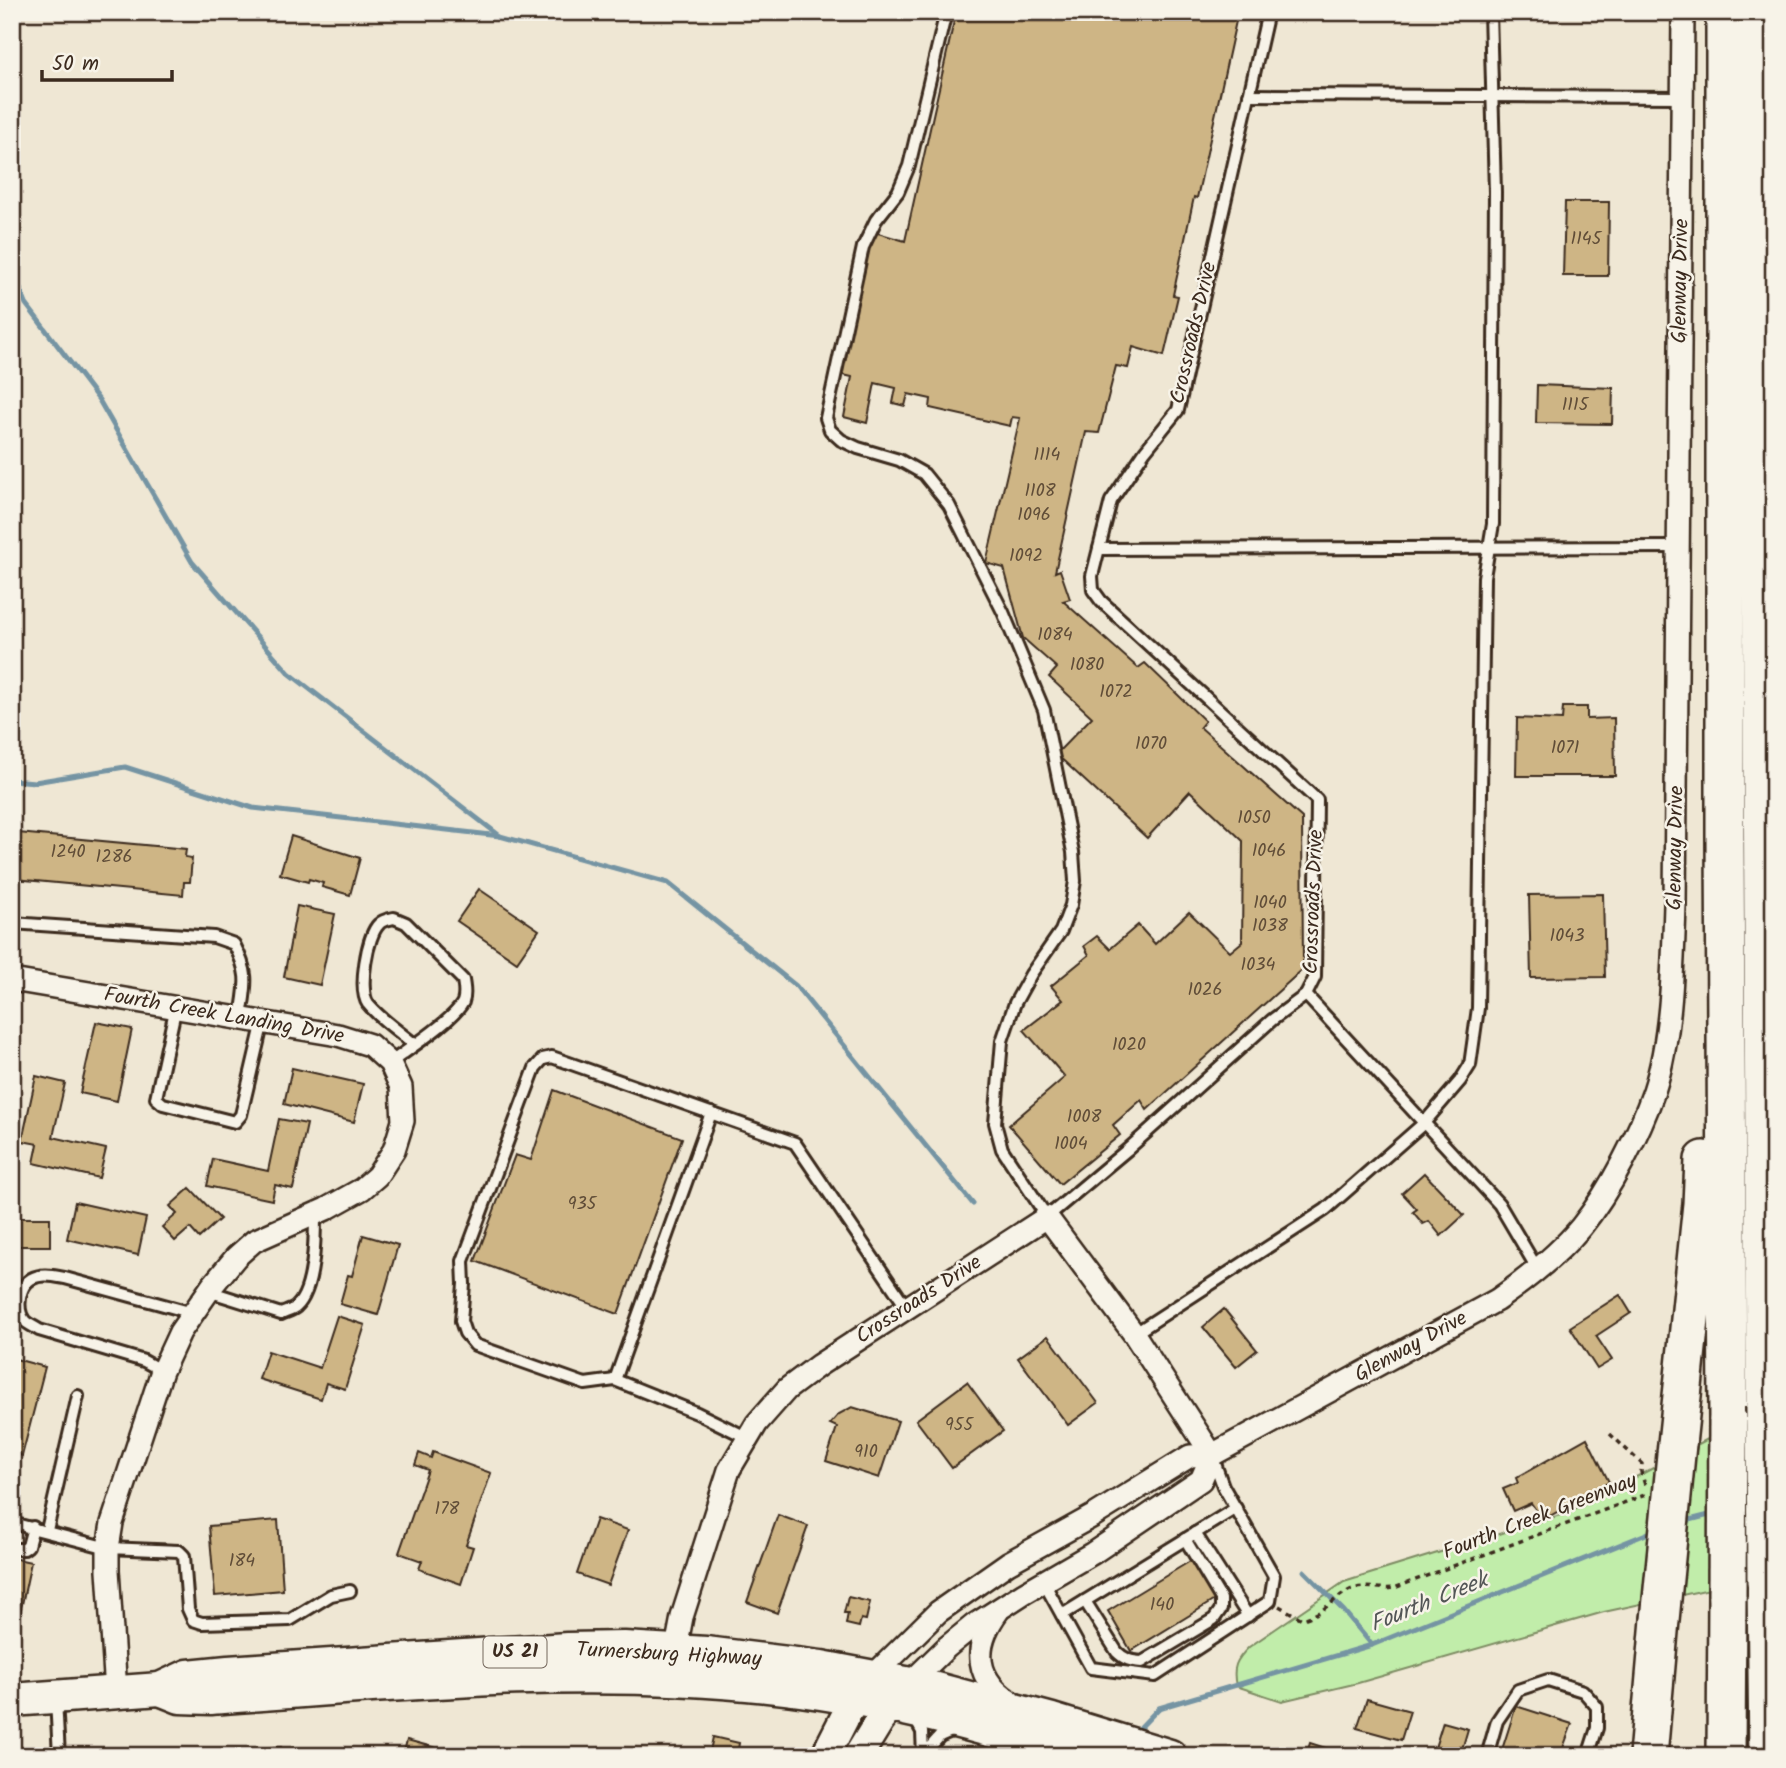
<svg xmlns="http://www.w3.org/2000/svg" width="1786" height="1768" viewBox="0 0 1786 1768" font-family="Kalam,sans-serif">
	<style>
		.green { fill: #c1edaa; stroke: #7e8c64; stroke-width: 2 }
		.lines { fill: none; stroke-linecap: round; stroke-linejoin: round }
		.stream { stroke: #7494a3; stroke-width: 5 }
		.building { fill: #ceb585; stroke: #3b2a1e; stroke-width: 2 }
		.lane-casing { stroke: #3b2a1e; stroke-width: 16 }
		.street-casing { stroke: #3b2a1e; stroke-width: 26 }
		.secondary-casing { stroke: #3b2a1e; stroke-width: 33 }
		.primary-casing { stroke: #3b2a1e; stroke-width: 37 }
		.highway-casing { stroke: #3b2a1e; stroke-width: 42 }
		.path { stroke: #3b2a1e; stroke-width: 3.5; stroke-dasharray: 5 5; stroke-linecap: butt }
		.lane { stroke: #f7f3e8; stroke-width: 10 }
		.street { stroke: #f7f3e8; stroke-width: 21 }
		.secondary { stroke: #f7f3e8; stroke-width: 28 }
		.primary { stroke: #f7f3e8; stroke-width: 32 }
		.highway { stroke: #f7f3e8; stroke-width: 37 }
		.highway-bridge-casing { stroke: #3b2a1e; stroke-width: 42; stroke-linecap: butt }
		.highway-bridge { stroke: #f7f3e8; stroke-width: 37 }
		.labels { text-anchor: middle; dominant-baseline: central; stroke-width: 5; stroke-linejoin: round; paint-order: stroke }
		.number-label { font-size: 18px; fill: #604d38 }
		.shield { fill: #f7f3e8; stroke: #73665b; stroke-width: 2 }
		.shield-label { font-size: 19px; font-weight: bold; fill: #3b2a1e }
		.street-label { font-size: 21px; fill: #3b2a1e; stroke: #f7f3e8 }
		.water-label { font-size: 23px; font-style: italic; fill: #535656; stroke: #f7f3e8 }
	</style>
	<rect width="100%" height="100%" fill="#efe7d4"/>
	<filter id="ink" filterUnits="userSpaceOnUse"><feTurbulence type="fractalNoise" baseFrequency=".0143" numOctaves="2"/><feDisplacementMap in="SourceGraphic" scale="14" xChannelSelector="R" yChannelSelector="G"/><feConvolveMatrix kernelMatrix="1 2 1 2 8 2 1 2 1" color-interpolation-filters="sRGB"/></filter>
	<g filter="url(#ink)">
		<path class="green" d="M1774,1404v171l-170,37 -246,71 -76,18 -46,-15c-4,-19 0,-26 13,-39l95,-65 226,-70z"/>
		<g class="lines">
			<g class="stream">
				<polyline points="12,268 26,304 99,400 192,562 289,673 500,836"/>
				<polyline points="12,780 35,782 125,767 253,808 500,836 668,883 796,986 973,1204"/>
				<polyline points="1682,1522 1713,1514"/>
				<polyline points="1304,1571 1344,1611 1372,1645"/>
				<polyline points="1134,1734 1159,1708 1372,1645 1656,1530"/>
			</g>
		</g>
		<g class="building">
			<polygon points="956,12 1238,12 1197,198 1194,197 1173,295 1178,296 1164,356 1133,347 1128,368 1116,366 1099,433 1086,432 1055,572 1060,570 1070,599 1063,601 1138,668 1145,663 1205,721 1200,727 1302,818 1303,969 1147,1110 1141,1100 1113,1125 1120,1135 1060,1184 1009,1125 1065,1077 1024,1030 1063,1000 1051,986 1089,955 1084,946 1097,936 1110,949 1138,925 1155,944 1189,912 1230,952 1242,942 1243,841 1190,791 1147,838 1056,754 1092,717 1049,677 1057,668 1023,638 1004,568 986,563 1020,418 1012,417 1010,426 930,408 931,399 908,394 905,406 893,403 896,388 875,383 867,423 844,417 852,377 839,374 871,231 905,241"/>
			<polygon points="1565,202 1609,202 1608,276 1563,276"/>
			<polygon points="1537,385 1613,388 1612,424 1536,423"/>
			<polygon points="1563,707 1587,707 1587,719 1614,718 1615,776 1516,776 1517,718 1562,720"/>
			<polygon points="18,833 186,849 185,857 192,858 190,882 184,882 183,895 15,879 16,871 12,871 12,846 17,846"/>
			<polygon points="291,836 360,858 350,895 322,887 323,883 309,879 308,882 280,874"/>
			<polygon points="479,889 539,930 517,962 457,921"/>
			<polygon points="1603,894 1605,977 1531,978 1529,895"/>
			<polygon points="297,906 335,914 320,985 284,977"/>
			<polygon points="96,1022 132,1029 117,1101 80,1093"/>
			<polygon points="292,1068 363,1084 354,1122 284,1104"/>
			<polygon points="36,1076 65,1083 53,1137 106,1149 99,1178 34,1163 38,1144 22,1141"/>
			<polygon points="554,1090 682,1138 618,1314 475,1261 515,1155 531,1160"/>
			<polygon points="279,1119 307,1124 293,1189 275,1185 272,1200 207,1186 213,1159 268,1171"/>
			<polygon points="1424,1173 1464,1215 1441,1236 1429,1221 1423,1224 1413,1212 1417,1209 1402,1193"/>
			<polygon points="190,1188 220,1219 199,1238 190,1228 175,1241 162,1227 177,1214 170,1206"/>
			<polygon points="75,1202 146,1218 138,1255 67,1239"/>
			<rect x="12" y="1218" width="38" height="28"/>
			<polygon points="363,1235 398,1245 378,1315 340,1304 348,1275 352,1276"/>
			<polygon points="1620,1295 1631,1313 1596,1336 1612,1360 1597,1369 1570,1327"/>
			<polygon points="1224,1309 1257,1350 1236,1367 1203,1327"/>
			<polygon points="337,1316 365,1325 345,1389 326,1383 321,1399 259,1379 268,1351 320,1368"/>
			<polygon points="1048,1336 1098,1403 1068,1425 1018,1358"/>
			<polygon points="12,1358 45,1367 22,1456 12,1452"/>
			<polygon points="967,1382 1003,1431 952,1468 916,1420"/>
			<polygon points="852,1407 898,1421 879,1478 826,1461 837,1427 830,1424 839,1414"/>
			<polygon points="1587,1438 1609,1482 1543,1520 1531,1503 1513,1511 1503,1489 1518,1483 1516,1478"/>
			<polygon points="433,1452 491,1473 466,1545 473,1547 461,1584 419,1569 422,1561 399,1553 428,1470 415,1465 419,1453 431,1458"/>
			<polygon points="778,1515 808,1526 777,1613 747,1602"/>
			<polygon points="596,1519 628,1530 608,1585 577,1574"/>
			<polygon points="278,1520 283,1590 215,1596 209,1526"/>
			<polygon points="12,1558 31,1562 18,1623 12,1622"/>
			<polygon points="1192,1560 1216,1599 1131,1651 1108,1611"/>
			<polygon points="848,1597 870,1602 866,1620 861,1619 859,1627 846,1624 848,1613 844,1613"/>
			<polygon points="1367,1699 1410,1711 1401,1740 1357,1728"/>
			<polygon points="1516,1706 1572,1724 1560,1756 1500,1756"/>
			<polygon points="1443,1722 1468,1729 1460,1756 1448,1756 1434,1751"/>
			<polygon points="713,1737 739,1743 737,1756 709,1756"/>
			<polygon points="407,1740 447,1751 445,1756 403,1756"/>
			<polygon points="1310,1743 1350,1756 1306,1756"/>
			<polygon points="281,1747 282,1756 187,1756 187,1753"/>
		</g>
		<g class="lines">
			<g class="lane-casing">
				<g id="lane">
					<polyline points="946,12 909,166 898,192 876,220 863,247 826,418 830,430 841,440 858,448 899,460 924,474 949,505 1003,612 1044,710 1073,852 1075,881 1071,905 1061,931 1031,974 1015,1003 1002,1041 995,1123 1002,1149 1047,1217 1127,1150 1272,1020 1306,995 1315,977 1317,800 1101,601 1093,590 1092,576 1111,501 1145,451 1178,410 1268,12"/>
					<polyline points="1249,95 1683,97"/>
					<polyline points="1099,549 1678,547"/>
					<path d="M12,923l202,14 20,7c16,31 12,40 7,73"/>
					<polyline points="1306,995 1499,1204 1538,1270"/>
					<polyline points="176,1006 156,1098 163,1104 235,1122 241,1115 263,1021"/>
					<path d="M390,1063c17,-13 64,-43 73,-61 3,-8 1,-14 0,-22l-57,-57 -12,-5c-5,1 -12,2 -15,6 -12,11 -21,66 -11,80 12,15 32,28 46,40"/>
					<path d="M208,1291l73,23c4,-2 12,-4 15,-7 19,-17 19,-70 19,-93"/>
					<polyline points="1134,1334 1325,1210 1424,1123 1460,1081 1470,1065 1478,1008 1484,577 1493,524 1495,192 1490,12"/>
					<path d="M162,1371l-18,-10 -105,-31c-4,-3 -12,-6 -15,-10 -8,-11 -5,-34 7,-41 10,-6 23,-3 34,-1l128,35"/>
					<polyline points="615,1380 711,1113"/>
					<polyline points="748,1438 697,1413 615,1380 585,1384 475,1345 465,1333 461,1321 464,1284 463,1261 535,1068 543,1059 552,1057 795,1143 907,1308"/>
					<polyline points="12,1523 108,1548 179,1551 184,1556 188,1609 193,1620 202,1623 290,1620 331,1595 350,1591"/>
					<polyline points="47,1530 78,1396"/>
					<polyline points="1195,1533 1248,1616"/>
					<polyline points="12,1549 24,1549 28,1546 33,1527"/>
					<polyline points="1043,1581 1091,1668 1155,1676 1270,1601 1274,1576 1223,1486 1213,1458"/>
					<path d="M1085,1601l32,51c8,8 14,9 25,10l72,-43 7,-10v-10l-36,-60"/>
					<polyline points="1062,1615 1236,1508"/>
					<polyline points="56,1699 59,1756"/>
					<polyline points="914,1717 922,1732 923,1756"/>
					<polyline points="923,1755 940,1736 956,1729"/>
					<polyline points="1487,1756 1497,1721 1518,1690 1548,1680 1583,1691 1597,1707 1597,1728 1588,1756"/>
				</g>
			</g>
			<g class="street-casing">
				<g id="street">
					<polyline points="12,980 338,1035 370,1045 390,1063 401,1087 403,1121 394,1150 377,1176 362,1189 326,1209 254,1241 236,1257 212,1286 180,1332 162,1371 112,1523 108,1548 108,1570 116,1692"/>
					<path d="M998,1611c-26,36 -24,69 16,93"/>
					<polyline points="673,1664 682,1617 729,1470 757,1423 787,1389 819,1365 1047,1217 1134,1334 1212,1455"/>
					<path d="M873,1676l65,-64 70,-49 85,-47 97,-60 22,-1 285,-155c30,-21 60,-44 84,-73 29,-36 58,-93 73,-136 18,-55 19,-128 21,-186l8,-893"/>
					<polyline points="910,1683 947,1647 974,1625 1024,1593 1093,1553 1201,1480 1212,1455"/>
				</g>
			</g>
			<g class="secondary-casing">
				<g id="secondary">
					<polyline points="825,1756 848,1711 867,1682"/>
					<polyline points="858,1756 880,1720 904,1690"/>
				</g>
			</g>
			<g class="primary-casing">
				<g id="primary">
					<path d="M160,1689l20,8 31,1c186,-14 371,-32 557,-12 106,11 208,39 310,70"/>
					<polyline points="12,1700 160,1689 188,1676 228,1672 567,1649 624,1648 706,1653 821,1667 932,1688 1052,1720 1170,1756"/>
				</g>
			</g>
			<g class="highway-casing">
				<g id="highway">
					<polyline points="1725,12 1725,835 1728,1421"/>
					<polyline points="1759,12 1765,1407"/>
					<polyline points="1677,1444 1702,1204 1704,1160"/>
					<polyline points="1766,1582 1768,1756"/>
					<polyline points="1648,1756 1660,1620"/>
					<polyline points="1726,1756 1727,1596"/>
				</g>
			</g>
			<g class="path">
				<polyline points="1610,1434 1642,1464 1641,1472 1645,1485"/>
				<path d="M1279,1606l23,13c22,-5 30,-20 48,-29 12,-6 31,0 44,-2l251,-93"/>
			</g>
			<use href="#lane" class="lane"/>
			<use href="#street" class="street"/>
			<use href="#secondary" class="secondary"/>
			<use href="#primary" class="primary"/>
			<use href="#highway" class="highway"/>
			<g class="highway-bridge-casing">
				<g id="highway-bridge">
					<polyline points="1765,1407 1766,1582"/>
					<polyline points="1727,1596 1728,1421"/>
					<polyline points="1660,1620 1677,1444"/>
				</g>
			</g>
			<use href="#highway-bridge" class="highway-bridge"/>
		</g>
	</g>
	<g class="labels">
		<g class="number-label">
			<text x="1586" y="239">1145</text>
			<text x="1575" y="405">1115</text>
			<text x="1047" y="455">1114</text>
			<text x="1040" y="491">1108</text>
			<text x="1034" y="515">1096</text>
			<text x="1026" y="556">1092</text>
			<text x="1055" y="635">1084</text>
			<text x="1087" y="665">1080</text>
			<text x="1116" y="692">1072</text>
			<text x="1151" y="744">1070</text>
			<text x="1565" y="748">1071</text>
			<text x="1254" y="818">1050</text>
			<text x="1269" y="851">1046</text>
			<text x="68" y="852">1240</text>
			<text x="114" y="857">1286</text>
			<text x="1270" y="903">1040</text>
			<text x="1270" y="926">1038</text>
			<text x="1567" y="936">1043</text>
			<text x="1258" y="965">1034</text>
			<text x="1205" y="990">1026</text>
			<text x="1129" y="1045">1020</text>
			<text x="1084" y="1117">1008</text>
			<text x="1071" y="1144">1004</text>
			<text x="582" y="1204">935</text>
			<text x="959" y="1425">955</text>
			<text x="866" y="1452">910</text>
			<text x="447" y="1509">178</text>
			<text x="242" y="1561">184</text>
			<text x="1162" y="1605">140</text>
		</g>
		<rect class="shield" x="483.5" y="1636.5" width="63" height="31" rx="5"/>
		<g class="shield-label">
			<text x="515" y="1652">US 21</text>
		</g>
		<g class="street-label">
			<text transform="translate(1681 281) rotate(-89)">Glenway Drive</text>
			<text transform="translate(1194 333) rotate(-77)">Crossroads Drive</text>
			<text transform="translate(1676 848) rotate(-89)">Glenway Drive</text>
			<text transform="translate(1314 902) rotate(-88)">Crossroads Drive</text>
			<text transform="translate(224 1016) rotate(10)">Fourth Creek Landing Drive</text>
			<text transform="translate(919 1300) rotate(-33)">Crossroads Drive</text>
			<text transform="translate(1411 1347) rotate(-29)">Glenway Drive</text>
			<text transform="translate(1540 1517) rotate(-21)">Fourth Creek Greenway</text>
			<text transform="translate(669 1655) rotate(3)">Turnersburg Highway</text>
		</g>
		<g class="water-label">
			<text transform="translate(1429 1603) rotate(-22)">Fourth Creek</text>
		</g>
	</g>
	<rect width="1786" height="1768" fill="none" stroke="#f7f3e8" stroke-width="42"/>
	<rect x="21" y="21" width="1744" height="1726" fill="none" stroke="#3b2a1e" stroke-width="2.5" filter="url(#ink)"/>
	<path d="M42 70v10h130v-10" fill="none" stroke="#3b2a1e" stroke-width="3.5"/>
	<text x="52" y="70" font-size="21" fill="#3b2a1e" stroke="#f7f3e8" stroke-width="5" paint-order="stroke">50 m</text>
</svg>
